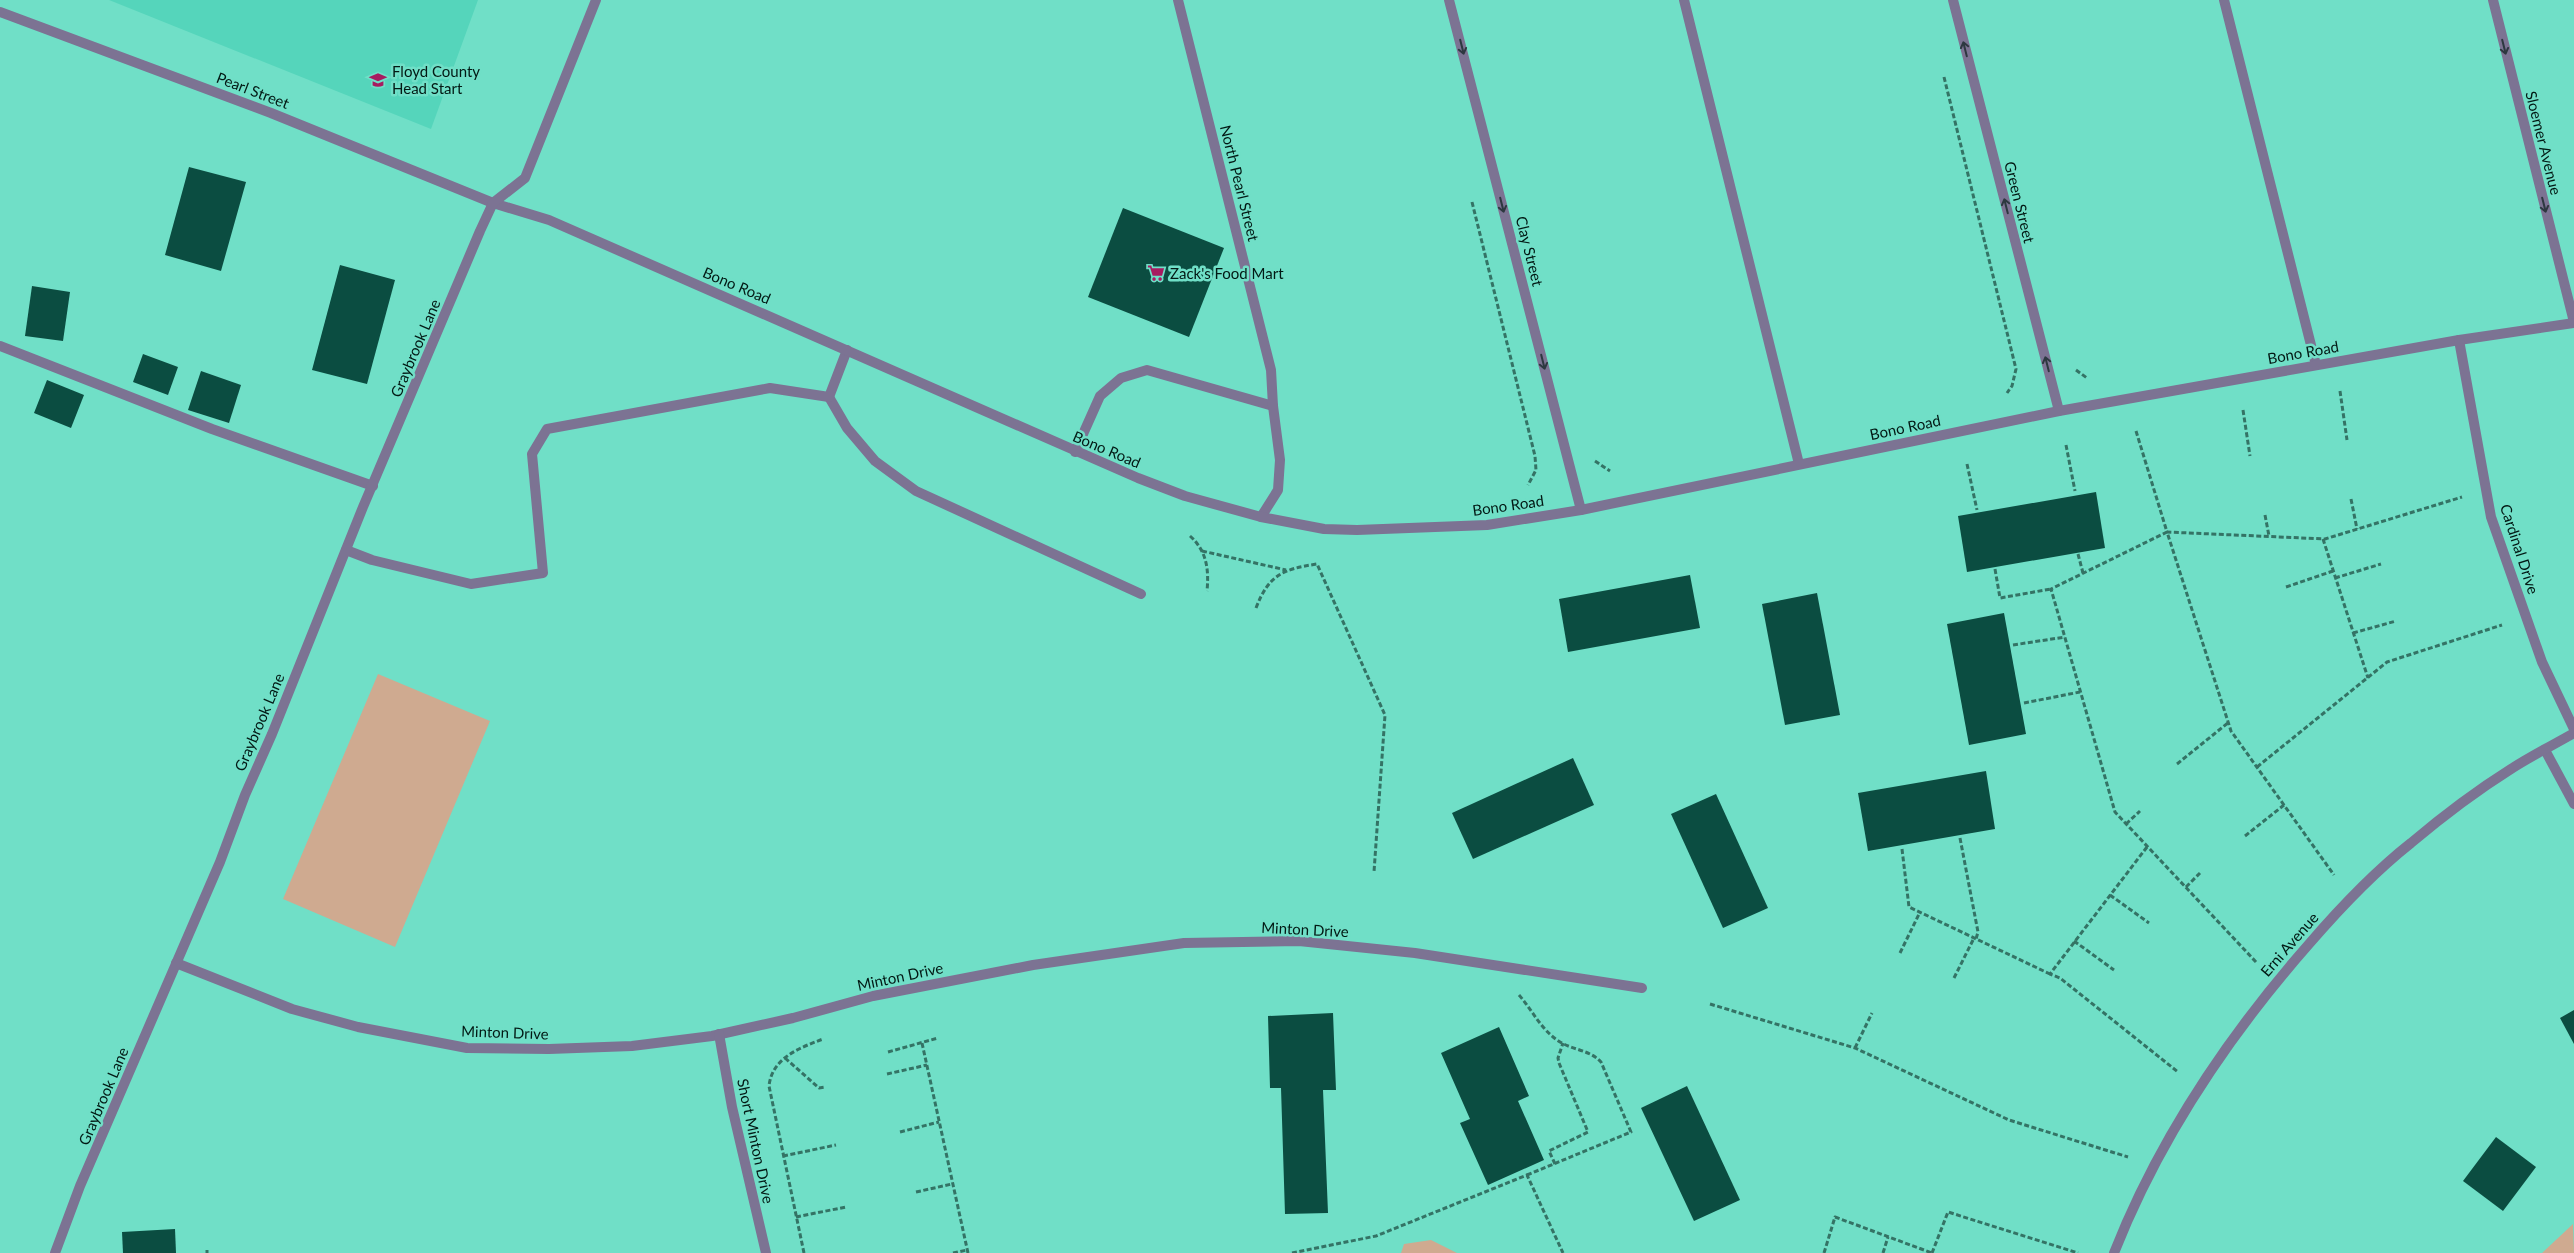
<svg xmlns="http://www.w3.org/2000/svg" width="2574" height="1253" viewBox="0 0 2574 1253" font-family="Lato,sans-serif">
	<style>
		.built { fill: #55d5bb }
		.green { fill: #cfaa90 }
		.building { fill: #0b4d41 }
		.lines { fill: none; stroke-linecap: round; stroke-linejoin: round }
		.path { stroke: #347365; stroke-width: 3; stroke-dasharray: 5 2.5; stroke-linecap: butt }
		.lane { stroke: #7c7393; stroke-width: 10 }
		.street { stroke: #7c7393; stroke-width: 10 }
		.oneway { stroke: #2d3840 }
		.labels { text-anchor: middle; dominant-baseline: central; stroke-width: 5; stroke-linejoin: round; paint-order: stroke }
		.poi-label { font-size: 15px; fill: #021914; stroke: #70dfc7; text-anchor: start }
		.street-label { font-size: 15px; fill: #021914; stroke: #70dfc7 }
	</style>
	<rect width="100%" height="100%" fill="#70dfc7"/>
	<polygon class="built" points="109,0 478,0 431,129"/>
	<g class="green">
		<polygon points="378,674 490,721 395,947 283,899"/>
		<polygon points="2573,1224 2574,1253 2542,1253"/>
		<polygon points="1431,1240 1457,1253 1401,1253 1404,1244"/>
	</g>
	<g class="building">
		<polygon points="189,167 246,182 221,271 165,255"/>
		<polygon points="1123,208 1224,248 1189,337 1088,297"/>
		<polygon points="340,265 395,280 367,384 312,370"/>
		<polygon points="32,286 70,292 63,341 25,336"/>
		<polygon points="143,354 178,367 168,395 133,382"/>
		<polygon points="201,371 241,385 229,423 188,410"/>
		<polygon points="47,380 84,395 71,428 34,413"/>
		<polygon points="2096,492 2105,548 1967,572 1958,516"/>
		<polygon points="1690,575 1700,628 1568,652 1559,599"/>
		<polygon points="1817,593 1840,715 1785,725 1762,604"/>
		<polygon points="2004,613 2026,734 1969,745 1947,624"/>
		<polygon points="1573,758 1594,805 1473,859 1452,813"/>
		<polygon points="1986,771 1995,829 1868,851 1858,793"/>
		<polygon points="1716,794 1768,908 1723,928 1671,814"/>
		<polygon points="2574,1010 2574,1044 2560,1018"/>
		<polygon points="1333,1013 1336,1090 1323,1090 1328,1213 1285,1214 1281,1088 1270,1088 1268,1016"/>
		<polygon points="1499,1027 1529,1096 1518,1101 1544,1160 1488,1185 1460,1123 1470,1119 1441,1053"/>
		<polygon points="1687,1086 1740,1200 1694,1221 1641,1108"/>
		<polygon points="2496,1137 2536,1167 2503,1211 2463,1181"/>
		<polygon points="175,1229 176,1253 123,1253 122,1232"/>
	</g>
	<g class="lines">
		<g class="path">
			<polyline points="1944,77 2016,369 2012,386 2007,393"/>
			<polyline points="1472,202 1535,456 1536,470 1528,485"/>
			<polyline points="2076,370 2087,378"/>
			<polyline points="2340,391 2347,440"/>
			<polyline points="2243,410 2250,456"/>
			<polyline points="2136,431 2167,532 2325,539 2462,497"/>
			<polyline points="2066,445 2075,491"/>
			<polyline points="1595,461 1610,471"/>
			<polyline points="1967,464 1977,510"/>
			<polyline points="2351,499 2357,529"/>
			<polyline points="2265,515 2269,536"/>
			<path d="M1190,536c17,15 19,34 17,55"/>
			<polyline points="2323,539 2368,678"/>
			<polyline points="1202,551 1286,570"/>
			<polyline points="2078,554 2083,573"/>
			<polyline points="1995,569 2000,598 2051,589"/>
			<polyline points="2335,578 2381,564"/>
			<polyline points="2286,587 2333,571"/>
			<path d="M1256,608c13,-34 28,-39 61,-44l68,151 -11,157"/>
			<polyline points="2353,633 2396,621"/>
			<polyline points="2013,645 2065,637"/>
			<polyline points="2024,703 2080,692"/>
			<polyline points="2177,764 2229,722"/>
			<polyline points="2257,767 2387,662 2502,625"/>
			<polyline points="2126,824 2140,811"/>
			<polyline points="2245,836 2284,805"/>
			<polyline points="1960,838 1978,932 1976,939"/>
			<polyline points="2147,847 2050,974 2060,978 2178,1072"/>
			<polyline points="1902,849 1909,907 2050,974"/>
			<polyline points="2186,887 2200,873"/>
			<polyline points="2110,895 2149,923"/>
			<polyline points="2074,941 2114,970"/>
			<polyline points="1900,953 1920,912"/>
			<polyline points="2256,962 2115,812 2051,589 2167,532 2231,731 2334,875"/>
			<polyline points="1954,978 1974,938"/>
			<path d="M1519,995c14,16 22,35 41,47 13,8 30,8 41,20l30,70 -104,43"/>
			<polyline points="1710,1004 1855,1048 2009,1120 2128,1157"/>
			<polyline points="922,1043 968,1253"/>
			<polyline points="1855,1048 1872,1013"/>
			<polyline points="888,1052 938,1038"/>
			<polyline points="785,1058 819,1088 826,1087"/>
			<polyline points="887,1074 927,1065"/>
			<polyline points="900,1132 939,1122"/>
			<polyline points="783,1156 836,1145"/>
			<polyline points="1555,1164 1549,1151 1588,1132 1559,1063 1558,1058 1563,1043"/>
			<polyline points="916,1192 952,1184"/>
			<polyline points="796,1217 846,1207"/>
			<polyline points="207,1250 207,1253"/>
			<path d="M804,1253l-35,-167c3,-28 30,-38 54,-47"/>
			<polyline points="953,1253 967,1250"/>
			<polyline points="1292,1253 1376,1236 1527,1175 1563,1253"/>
			<polyline points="1824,1253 1835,1217 1932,1253"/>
			<polyline points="1883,1253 1888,1237"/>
			<polyline points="1932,1253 1948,1212 2078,1253"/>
		</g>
		<g class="lane">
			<polyline points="1684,0 1799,464"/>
			<polyline points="2224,0 2316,365"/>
			<polyline points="0,346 212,429 373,486"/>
			<polyline points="829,397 847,428 875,461 916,491 1141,594"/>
			<polyline points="1075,452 1100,396 1121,378 1147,370 1273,406"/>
			<polyline points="346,550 372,560 471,584 543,573 532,454 547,429 770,388 829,397 847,350"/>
			<polyline points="2545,750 2574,804"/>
		</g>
		<g class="street">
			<polyline points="1178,0 1271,370 1273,406 1280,460 1278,490 1261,517"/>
			<polyline points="1449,0 1581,510"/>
			<polyline points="1953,0 2059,411"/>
			<polyline points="2493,0 2574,322"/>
			<polyline points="0,12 271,113 493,203 549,220 1138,478 1185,496 1261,517 1324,529 1357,530 1487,525 1581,510 2059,411 2459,340 2574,323"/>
			<polyline points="2459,340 2491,517 2542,662 2574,729"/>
			<polyline points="176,963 292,1009 358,1027 467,1048 549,1049 632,1046 712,1036 793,1018 873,996 1033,965 1184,943 1299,941 1415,953 1642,988"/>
			<polyline points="719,1034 732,1107 766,1253"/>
			<polyline points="55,1253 80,1186 220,862 245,795 272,734 363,507 480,231 493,203 525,178 596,0"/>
			<path d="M2114,1253c45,-114 115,-218 195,-309 31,-36 64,-71 102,-101 32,-27 65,-52 100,-74 20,-13 42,-24 63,-36"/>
		</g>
	</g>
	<defs><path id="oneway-shaft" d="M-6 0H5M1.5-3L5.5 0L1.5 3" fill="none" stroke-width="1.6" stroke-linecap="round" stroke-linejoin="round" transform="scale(1.25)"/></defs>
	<g class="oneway">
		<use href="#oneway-shaft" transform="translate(1462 47) rotate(76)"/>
		<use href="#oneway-shaft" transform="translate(2504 47) rotate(76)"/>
		<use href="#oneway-shaft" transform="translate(1965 49) rotate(-104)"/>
		<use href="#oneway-shaft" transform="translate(1502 205) rotate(76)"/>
		<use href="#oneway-shaft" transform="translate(2544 205) rotate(76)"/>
		<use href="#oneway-shaft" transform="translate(2006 206) rotate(-104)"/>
		<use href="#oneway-shaft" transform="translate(1543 362) rotate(76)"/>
		<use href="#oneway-shaft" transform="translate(2047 364) rotate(-104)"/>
	</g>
	<defs>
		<g id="school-bare" transform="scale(1.35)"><path d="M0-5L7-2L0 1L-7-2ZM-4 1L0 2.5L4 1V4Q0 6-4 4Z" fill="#a71b60" stroke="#70dfc7" stroke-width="2.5" paint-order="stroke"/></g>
		<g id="supermarket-bare" transform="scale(1.35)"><path d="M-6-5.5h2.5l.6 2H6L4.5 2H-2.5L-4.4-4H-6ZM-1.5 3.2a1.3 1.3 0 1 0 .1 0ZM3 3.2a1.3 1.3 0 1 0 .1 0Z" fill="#a71b60" stroke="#70dfc7" stroke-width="2.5" paint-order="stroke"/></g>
	</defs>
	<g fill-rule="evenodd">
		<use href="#school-bare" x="378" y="80"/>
		<use href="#supermarket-bare" x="1156" y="273"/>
	</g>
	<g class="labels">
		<g class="poi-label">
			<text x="392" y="71">Floyd County<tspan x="392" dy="17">Head Start</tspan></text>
			<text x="1170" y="273">Zack's Food Mart</text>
		</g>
		<g class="street-label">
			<text transform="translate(253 90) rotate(21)">Pearl Street</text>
			<text transform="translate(2544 143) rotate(76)">Sloemer Avenue</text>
			<text transform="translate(1240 183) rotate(76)">North Pearl Street</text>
			<text transform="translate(2020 202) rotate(76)">Green Street</text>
			<text transform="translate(1530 251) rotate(76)">Clay Street</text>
			<text transform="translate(737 285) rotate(23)">Bono Road</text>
			<text transform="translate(415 348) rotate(-67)">Graybrook Lane</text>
			<text transform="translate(2303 352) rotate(-10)">Bono Road</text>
			<text transform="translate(1905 427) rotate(-12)">Bono Road</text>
			<text transform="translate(1107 449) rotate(23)">Bono Road</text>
			<text transform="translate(1508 505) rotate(-8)">Bono Road</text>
			<text transform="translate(2520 549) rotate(72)">Cardinal Drive</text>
			<text transform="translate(259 722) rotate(-67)">Graybrook Lane</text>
			<text transform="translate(1305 929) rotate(3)">Minton Drive</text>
			<text transform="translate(2289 944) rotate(-49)">Erni Avenue</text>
			<text transform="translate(900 976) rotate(-12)">Minton Drive</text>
			<text transform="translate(505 1032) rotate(2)">Minton Drive</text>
			<text transform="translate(103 1096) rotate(-67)">Graybrook Lane</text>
			<text transform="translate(756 1141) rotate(78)">Short Minton Drive</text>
		</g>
	</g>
</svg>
